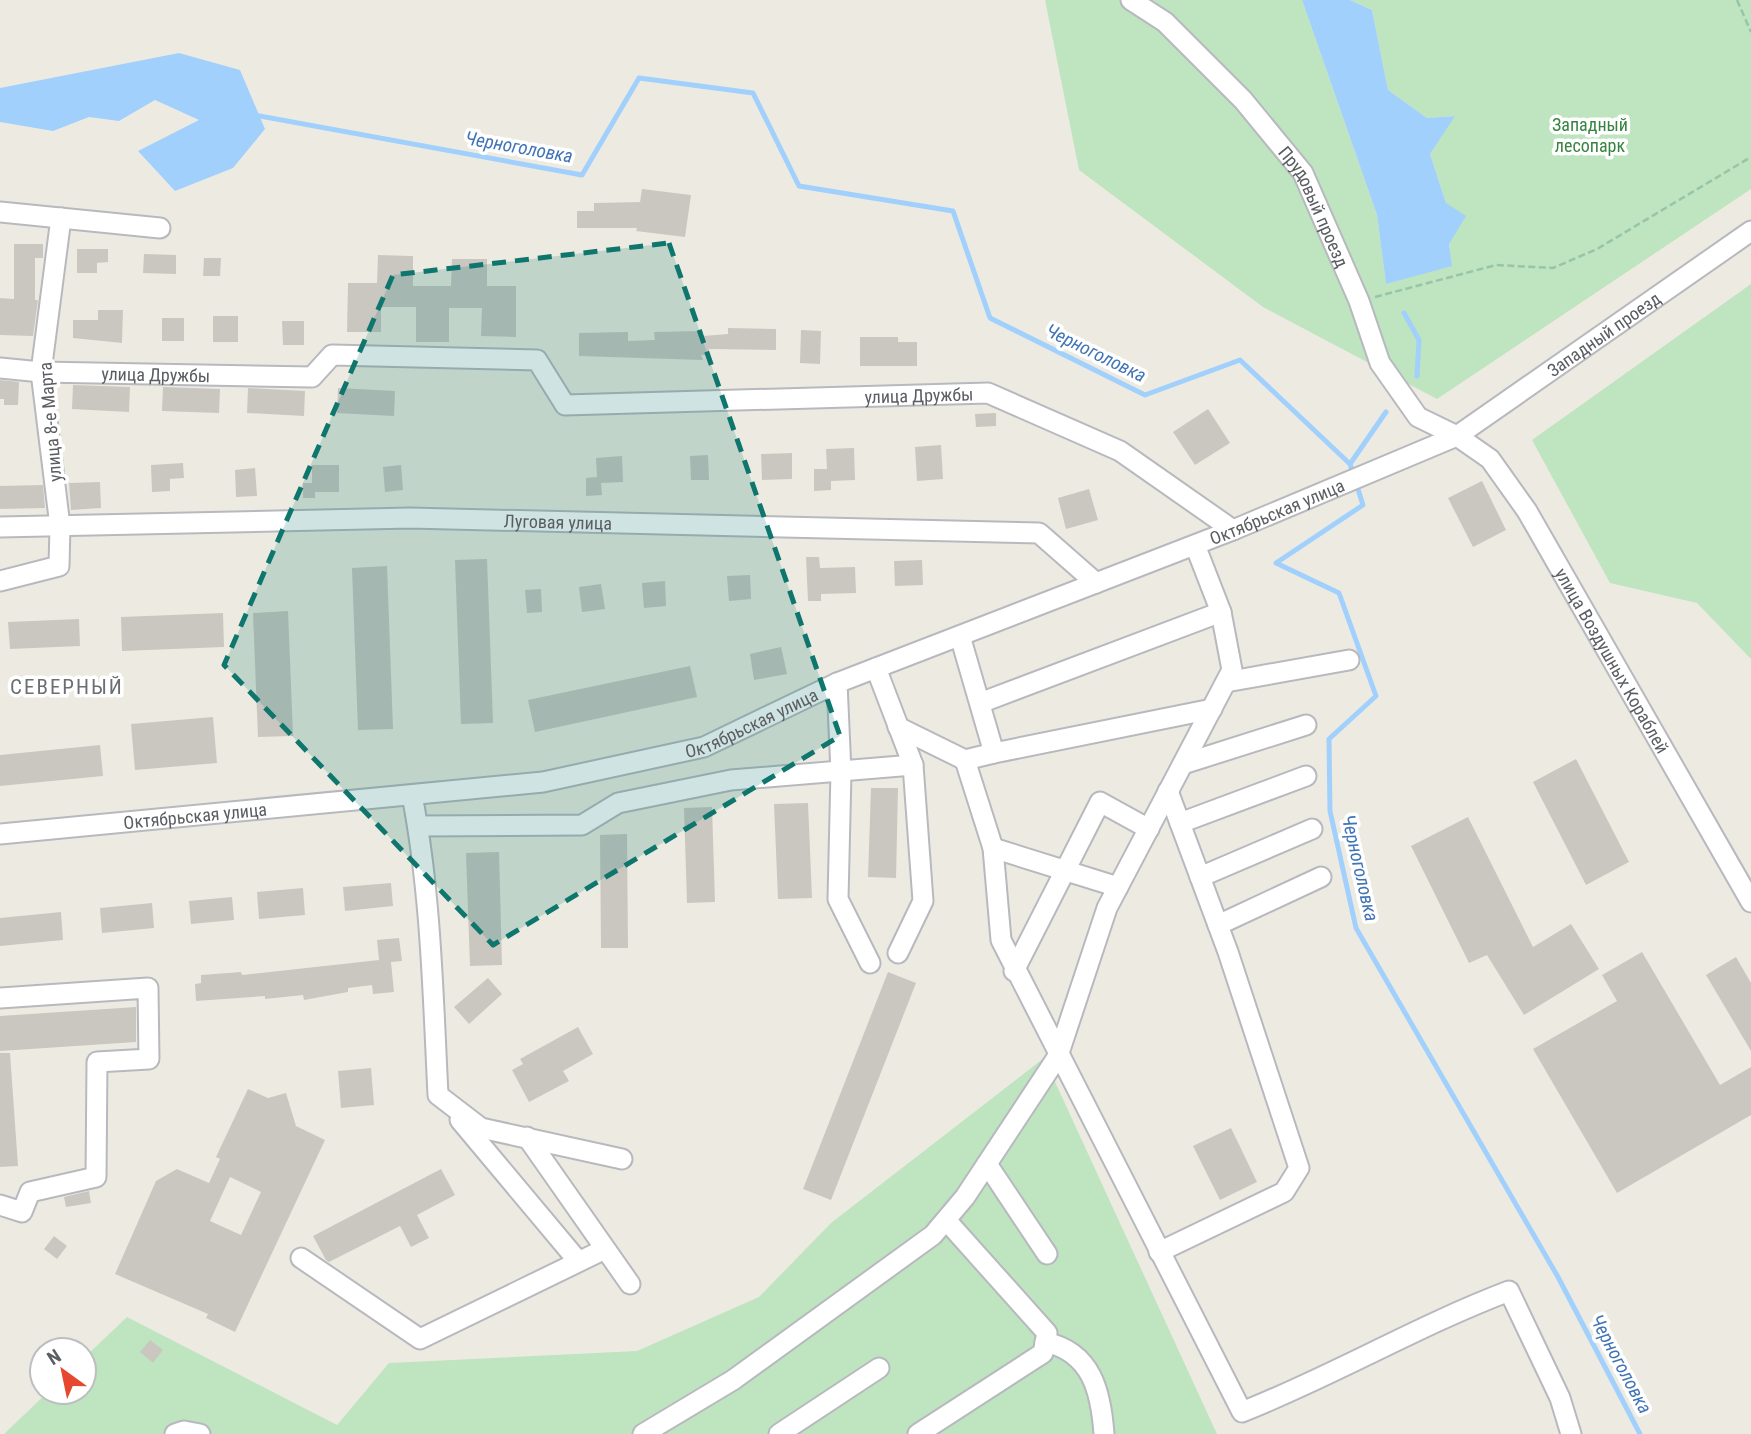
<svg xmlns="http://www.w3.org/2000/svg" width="1751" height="1434" viewBox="0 0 1751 1434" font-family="'Roboto Condensed',sans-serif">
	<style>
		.green { fill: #bee4c0 }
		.water { fill: #a1d0fd }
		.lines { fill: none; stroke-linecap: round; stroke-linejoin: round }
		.stream { stroke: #a1d0fd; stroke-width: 5 }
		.building { fill: #cac7c1; fill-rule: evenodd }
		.minor-casing { stroke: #b7b9be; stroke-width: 23 }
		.path { stroke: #97c5a7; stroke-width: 2.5; stroke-dasharray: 7 3.5; stroke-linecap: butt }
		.minor { stroke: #fff; stroke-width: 19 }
		.marked { fill: #0f766e; fill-opacity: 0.2; stroke: #0f766e; stroke-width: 5; stroke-dasharray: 14 9; stroke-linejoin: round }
		.labels { text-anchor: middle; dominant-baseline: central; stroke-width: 7; stroke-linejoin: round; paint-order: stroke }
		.park-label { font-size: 18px; fill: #36843f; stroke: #fff }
		.street-label { font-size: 18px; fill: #5a5d62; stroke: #fff }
		.water-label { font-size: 19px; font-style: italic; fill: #4174b7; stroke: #fff }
		.quarter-label { font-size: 21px; letter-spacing: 2px; fill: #6b6f74; stroke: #fff }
	</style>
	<rect width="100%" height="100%" fill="#edebe1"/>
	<g class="green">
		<polygon points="1045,0 1302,0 1377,215 1386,284 1451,265 1446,203 1430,154 1454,116 1427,118 1388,90 1372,10 1350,0 1751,0 1751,189 1437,399 1263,307 1079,170"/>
		<polygon points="1751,284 1751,659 1697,603 1610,583 1532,440"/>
		<polygon points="1044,1058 1217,1434 4,1434 48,1392 84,1392 84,1358 127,1317 337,1425 389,1363 637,1351 759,1297 831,1223"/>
	</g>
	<g class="water">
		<polygon points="1302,0 1350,0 1372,10 1388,90 1427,118 1455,116 1430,154 1446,203 1466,216 1449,244 1452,266 1386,284 1377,215"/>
		<polygon points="179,53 240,70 265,129 233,168 175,191 138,151 199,120 155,100 119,121 89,117 53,131 0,122 0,88"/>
	</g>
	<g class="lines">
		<g class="stream">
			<polyline points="254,115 582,175 639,78 753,93 799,186 953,211 990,318 1145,395 1240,360 1350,464 1363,505 1276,563 1339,593 1376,696 1329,739 1330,811 1356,928 1558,1277 1640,1434"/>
			<polyline points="1404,313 1419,340 1417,376"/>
			<polyline points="1350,464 1386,412"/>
		</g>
	</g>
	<g class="building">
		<polygon points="642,189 691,195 685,237 636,231 637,228 577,228 577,211 594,211 594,203 640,202"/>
		<polygon points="14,244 43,244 43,258 35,258 35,300 38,300 33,336 0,335 0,298 14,299"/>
		<polygon points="77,249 108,249 108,262 97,263 97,273 77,273"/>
		<polygon points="144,254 176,255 176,274 143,273"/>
		<polygon points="378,255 413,256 413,286 451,286 452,259 487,259 487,286 516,286 516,337 481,336 482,308 449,308 449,342 416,342 416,307 381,307 381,332 347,332 348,283 377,283"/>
		<polygon points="204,258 221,258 220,276 203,276"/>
		<polygon points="98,310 123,310 122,343 73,338 73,320 98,320"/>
		<rect x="213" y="316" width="25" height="26"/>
		<rect x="162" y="318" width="22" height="23"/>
		<polygon points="282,321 304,321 304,345 283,345"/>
		<polygon points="728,328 776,329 776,350 709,349 709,355 701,355 703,360 579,356 579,333 628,332 628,341 655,340 654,332 703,331 703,336 728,334"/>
		<polygon points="801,330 821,331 820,364 800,363"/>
		<polygon points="860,337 898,337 898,342 917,342 917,366 860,366"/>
		<polygon points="0,380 19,382 18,405 4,405 4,399 0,399"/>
		<polygon points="73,385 130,387 129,412 72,409"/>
		<polygon points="163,387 220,389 219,413 162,411"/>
		<polygon points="248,388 305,391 304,416 247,413"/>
		<polygon points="338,388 395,391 394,416 337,413"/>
		<polygon points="1208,409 1230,443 1195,465 1173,432"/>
		<polygon points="996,413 996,426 976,427 975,414"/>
		<polygon points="941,445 943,479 917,481 915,447"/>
		<polygon points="854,448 855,480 831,481 831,490 814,491 814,469 827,469 826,449"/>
		<polygon points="792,453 792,479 762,480 761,454"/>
		<polygon points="708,455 709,480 691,480 690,456"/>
		<polygon points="622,456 623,482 601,483 602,495 586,496 586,478 597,477 596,458"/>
		<polygon points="183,463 184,478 170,479 170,491 152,492 151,465"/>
		<polygon points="312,465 339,465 339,492 315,492 315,498 303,498 303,483 312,483"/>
		<polygon points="401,465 403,490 385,492 383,467"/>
		<polygon points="255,468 257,496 236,497 235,470"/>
		<polygon points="1482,481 1506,530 1473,547 1448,498"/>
		<polygon points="100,482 101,508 71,510 69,483"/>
		<polygon points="43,485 45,508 0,509 0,486"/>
		<polygon points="1089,489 1098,520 1066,529 1058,498"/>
		<polygon points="806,557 819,557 820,568 855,567 856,593 821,594 821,601 808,601"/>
		<polygon points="487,559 493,723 461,724 455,560"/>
		<polygon points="922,560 923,585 895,586 894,561"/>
		<polygon points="387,566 393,729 358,730 352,568"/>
		<polygon points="750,575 751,599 729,601 727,576"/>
		<polygon points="665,581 666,606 644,608 642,583"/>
		<polygon points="601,584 605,609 582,612 579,587"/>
		<polygon points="541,589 542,612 527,613 525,590"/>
		<polygon points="288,611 293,736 258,737 253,613"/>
		<polygon points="223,613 224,647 122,651 121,617"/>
		<polygon points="79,619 80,646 10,649 8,622"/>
		<polygon points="781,647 787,674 754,680 750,654"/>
		<polygon points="690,666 697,697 535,732 528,700"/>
		<polygon points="213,717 217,763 135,770 131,724"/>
		<polygon points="100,745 103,776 0,786 0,755"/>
		<polygon points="1576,759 1629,862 1586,885 1533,782"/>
		<polygon points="871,788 898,788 896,878 868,877"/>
		<polygon points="808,803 812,898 778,899 774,804"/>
		<polygon points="712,807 715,902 687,903 684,808"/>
		<polygon points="1468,817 1533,947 1571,924 1599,969 1524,1015 1487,955 1469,963 1411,846"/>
		<polygon points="627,834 628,948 601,948 600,835"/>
		<polygon points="499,852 502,965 470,966 466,853"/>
		<polygon points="391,883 393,906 345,911 343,887"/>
		<polygon points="303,888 305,915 259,919 257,892"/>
		<polygon points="232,897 234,920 191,924 189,901"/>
		<polygon points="152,903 154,928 102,933 100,908"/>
		<polygon points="61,912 63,940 0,946 0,918"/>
		<polygon points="399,938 402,961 391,962 394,992 373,994 372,985 348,988 348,992 304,1000 303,995 265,999 265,996 196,1001 195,984 201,983 201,975 241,972 242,975 379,960 377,940"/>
		<polygon points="1642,952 1720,1085 1751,1067 1751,1115 1617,1193 1533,1049 1617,1001 1602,975"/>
		<polygon points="1736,957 1751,983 1751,1051 1706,975"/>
		<polygon points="888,972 916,983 831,1200 803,1189"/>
		<polygon points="488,978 502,994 469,1024 454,1007"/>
		<polygon points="136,1007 136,1042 0,1051 0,1016"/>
		<polygon points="578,1027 593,1054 563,1071 569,1081 529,1102 512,1070 523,1064 520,1059"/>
		<polygon points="0,1053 10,1053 18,1166 0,1167"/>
		<polygon points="371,1068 374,1105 341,1108 338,1071"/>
		<path d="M248,1089l20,9 18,-5 10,33 29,14 -90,192 -29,-14 2,-4 -93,-40 41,-93 21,-12 32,14 11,-24 -4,-2zM230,1177l31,15 -20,43 -31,-14z"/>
		<polygon points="1231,1128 1257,1182 1220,1200 1193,1146"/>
		<polygon points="441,1169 455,1195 417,1215 429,1238 411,1247 400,1226 329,1262 326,1260 313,1236"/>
		<polygon points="89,1191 91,1203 66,1207 64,1197"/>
		<polygon points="54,1236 67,1246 57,1259 44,1249"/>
		<polygon points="150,1340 163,1350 153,1363 140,1352"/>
	</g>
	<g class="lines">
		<g class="minor-casing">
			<g id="minor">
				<path id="s1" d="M1131,0l34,22 78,78 60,73 56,128 21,62 38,54 39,19 33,23 37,52 224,391"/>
				<polyline points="0,212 160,228"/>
				<path id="s2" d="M0,368l41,4 271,5 20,-22 205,5 28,45 423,-12 132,58 113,79"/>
				<path id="s3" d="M0,527l410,-9 629,15 57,50"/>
				<polyline points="0,581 59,566 60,526 41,372 61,218"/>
				<path d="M960,636l34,117 -29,7 28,88 8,92 241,472c91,-36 175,-86 267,-121l51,107 11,36"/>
				<polyline points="876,668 913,765 923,901 898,953"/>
				<polyline points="1226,682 1349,660"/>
				<polyline points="837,683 841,772 838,899 870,963"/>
				<polyline points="980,703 1221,612"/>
				<polyline points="898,727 965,760"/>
				<polyline points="994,753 1212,709"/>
				<polyline points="1183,764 1306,725"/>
				<path d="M412,795c19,98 21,200 26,300l43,33 141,31"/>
				<polyline points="1180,823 1306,776"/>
				<polyline points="418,826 582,825 618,803 731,780 913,765"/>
				<path id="s4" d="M0,834l543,-52 161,-35 133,-64 396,-153 224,-94 294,-205"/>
				<polyline points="993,848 1118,887"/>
				<polyline points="1200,877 1312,829"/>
				<polyline points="1218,925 1321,877"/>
				<polyline points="1014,971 1100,802 1149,829"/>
				<polyline points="0,998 148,988 149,1059 97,1062 96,1177 30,1192 22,1212 0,1205"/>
				<polyline points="460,1120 578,1261"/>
				<polyline points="527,1137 630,1284"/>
				<polyline points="987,1164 1047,1254"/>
				<polyline points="1159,1252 1284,1192 1299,1168 1228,952 1168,791"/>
				<polyline points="301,1258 420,1339 605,1249"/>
				<path d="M1045,1342c47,10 56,50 59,92"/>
				<polyline points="175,1434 184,1431 200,1434"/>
				<polyline points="643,1434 733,1380 933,1235 965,1197 1058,1056 1107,908 1232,670 1221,612 1195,545"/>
				<polyline points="779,1434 879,1368"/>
				<polyline points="918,1434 1043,1353 1047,1333 946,1220"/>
			</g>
		</g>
		<g class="path">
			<polyline points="1737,0 1751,32"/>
			<polyline points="1375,297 1496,265 1553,268 1597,249 1751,157"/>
		</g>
		<use href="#minor" class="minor"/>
	</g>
	<path class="marked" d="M669,243l171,493 -347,209 -269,-280 169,-390z"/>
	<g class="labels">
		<g class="park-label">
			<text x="1590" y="124">Западный<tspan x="1590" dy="21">лесопарк</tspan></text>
		</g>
		<g class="street-label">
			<text stroke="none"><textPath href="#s1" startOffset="280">Прудовый проезд</textPath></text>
			<text stroke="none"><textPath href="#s4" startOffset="1704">Западный проезд</textPath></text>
			<text stroke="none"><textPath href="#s2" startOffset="156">улица Дружбы</textPath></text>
			<text stroke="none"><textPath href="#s2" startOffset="954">улица Дружбы</textPath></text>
			<text transform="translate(50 422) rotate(-95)">улица 8-е Марта</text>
			<text stroke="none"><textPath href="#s4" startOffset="1330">Октябрьская улица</textPath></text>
			<text stroke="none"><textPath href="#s3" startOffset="558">Луговая улица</textPath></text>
			<text stroke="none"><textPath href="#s1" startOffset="836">улица Воздушных Кораблей</textPath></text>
			<text stroke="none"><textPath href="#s4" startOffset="763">Октябрьская улица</textPath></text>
			<text stroke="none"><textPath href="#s4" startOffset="196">Октябрьская улица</textPath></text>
		</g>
		<g class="water-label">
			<text transform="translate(519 147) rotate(10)">Черноголовка</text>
			<text transform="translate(1096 353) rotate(26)">Черноголовка</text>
			<text transform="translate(1360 868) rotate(77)">Черноголовка</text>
			<text transform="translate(1621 1364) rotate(62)">Черноголовка</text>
		</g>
		<g class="quarter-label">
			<text x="67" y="687">СЕВЕРНЫЙ</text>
		</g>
	</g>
	<g transform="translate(63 1371) rotate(327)"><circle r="33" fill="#ffffff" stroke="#bdbec0" stroke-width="2"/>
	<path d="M0-5L12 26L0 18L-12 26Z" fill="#e5472f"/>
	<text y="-10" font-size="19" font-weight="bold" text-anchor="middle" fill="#5a5d62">N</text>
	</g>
</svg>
